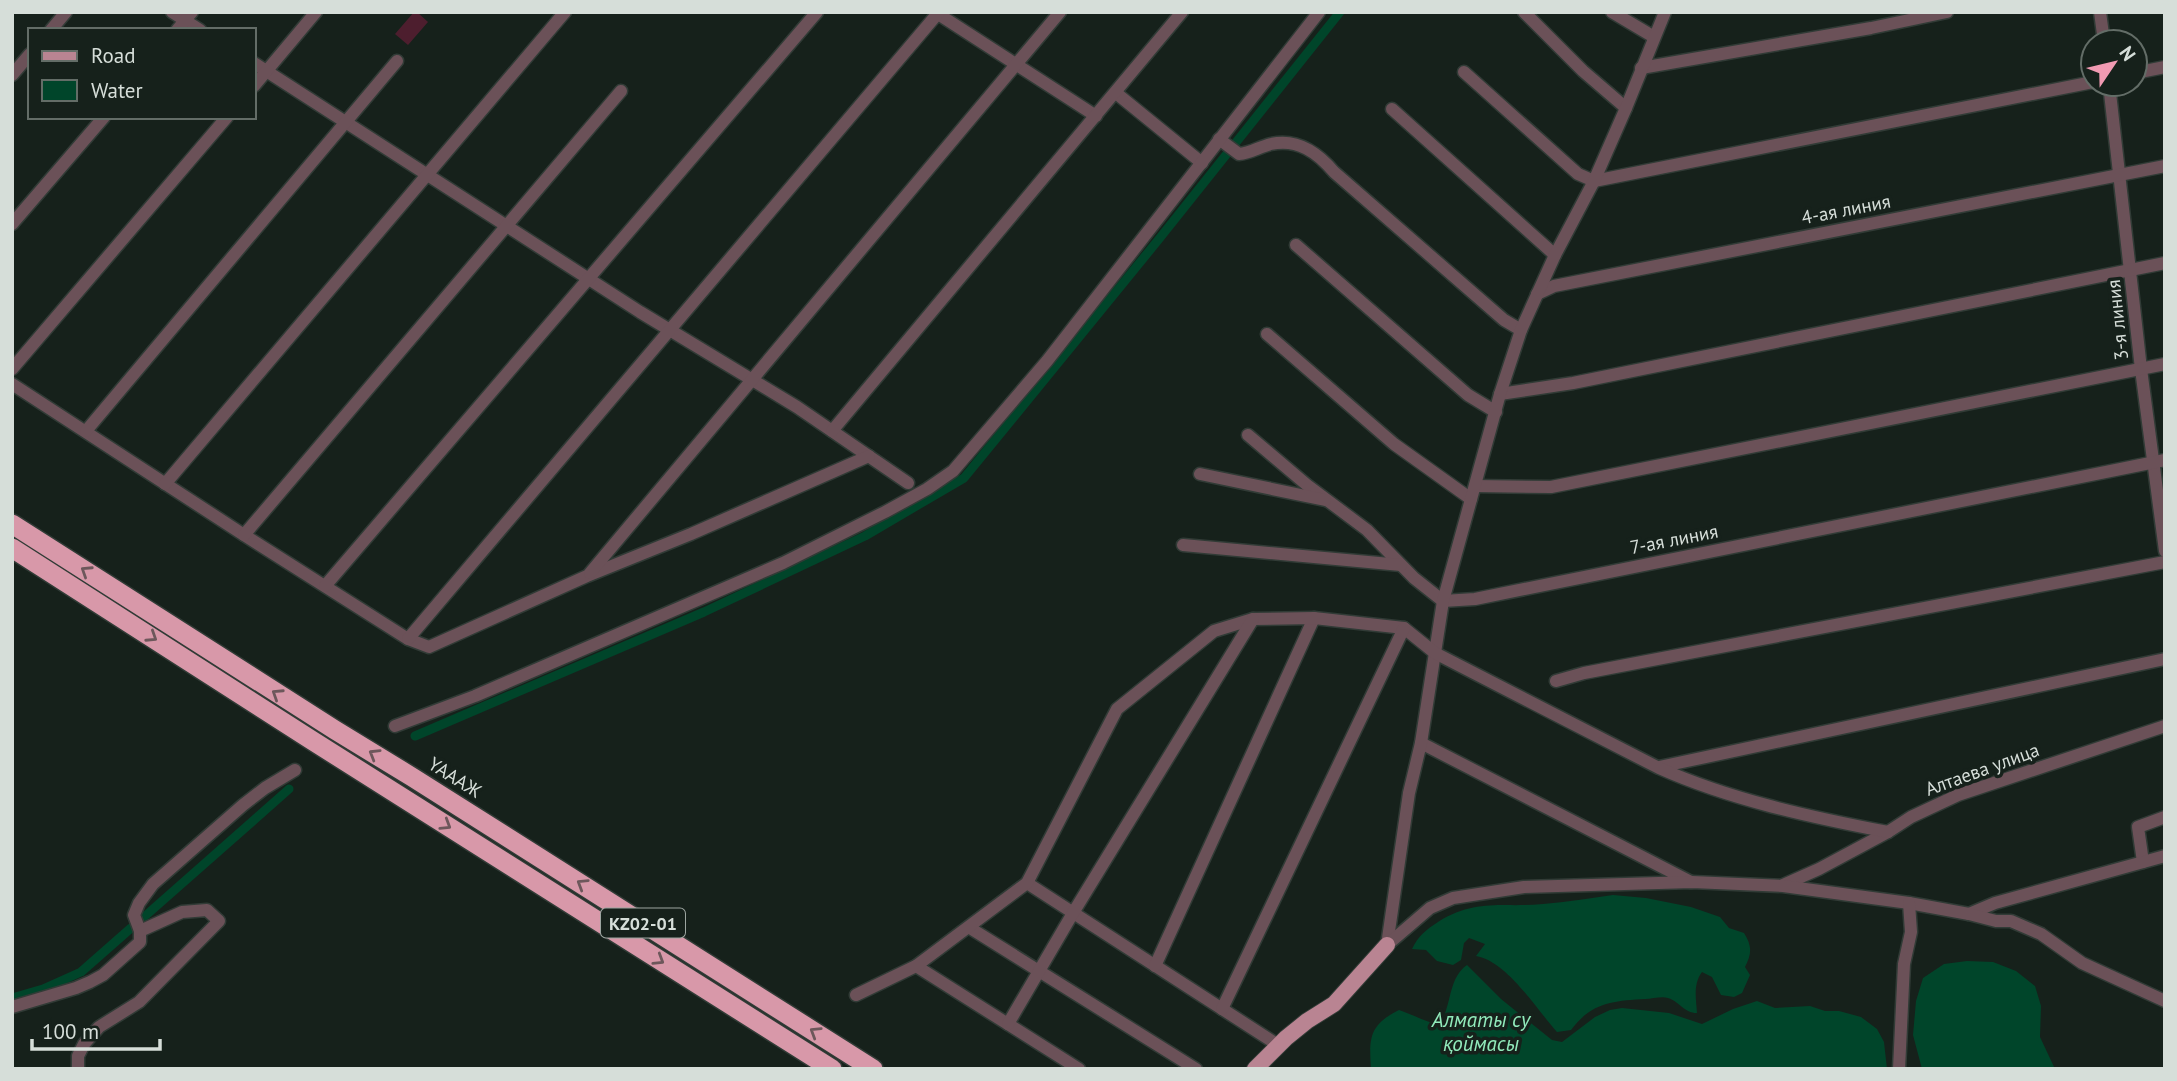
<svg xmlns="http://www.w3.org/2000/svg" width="2177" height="1081" viewBox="0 0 2177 1081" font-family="'PT Sans',sans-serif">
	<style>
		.green { fill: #4d1e2e }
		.water { fill: #00452a }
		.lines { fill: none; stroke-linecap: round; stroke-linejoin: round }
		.canal { stroke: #00452a; stroke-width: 9 }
		.minor-casing { stroke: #313b36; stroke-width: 15 }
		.major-casing { stroke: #313b36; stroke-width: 18 }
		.highway-casing { stroke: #313b36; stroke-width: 22 }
		.minor { stroke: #6b5158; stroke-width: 12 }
		.major { stroke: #b98492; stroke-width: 16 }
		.highway { stroke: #d898a9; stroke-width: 19 }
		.oneway { stroke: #6d575b }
		.labels { text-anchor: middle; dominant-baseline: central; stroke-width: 7; stroke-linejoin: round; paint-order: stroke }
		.shield { fill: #16211b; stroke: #9ca5a0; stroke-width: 2 }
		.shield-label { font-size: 18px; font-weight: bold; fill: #d6ded9 }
		.street-label { font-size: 19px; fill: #d6ded9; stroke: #16211b }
		.water-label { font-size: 21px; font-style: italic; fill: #91eabb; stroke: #16211b }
	</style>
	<rect width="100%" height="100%" fill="#16211b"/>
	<polygon class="green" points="414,12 417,12 428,22 408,45 395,34"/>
	<g class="water">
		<path d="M1613,895l33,3 45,9 29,10 9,11 15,5c8,13 8,20 1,34l5,8 -8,18 -8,4 -13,-2 -9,-18 -10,-5c-9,12 -6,26 -5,41 -13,0 -17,-11 -29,-15 -6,-2 -16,1 -23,1 -32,2 -53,3 -74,31l-14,2c-20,-22 -50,-71 -81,-76l9,-12 -16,-6 -5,5 -3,17 -8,5 -16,-4 -11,-11 -14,-1c6,-13 15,-20 26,-27 38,-24 65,-14 105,-18 24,-2 47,-6 70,-9z"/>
		<polygon points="1967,961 1993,962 2016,971 2035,986 2041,1006 2040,1037 2055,1069 1922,1069 1913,1035 1916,1001 1923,978 1944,964"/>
		<path d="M1467,965l34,34 51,41 10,2 33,-25 15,-7 12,-2 47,5 33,11 31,-15 24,-8 18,7 35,-2 15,5h14l22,6 16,12 7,13 3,27h-516c-2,-31 -2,-44 28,-59 13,4 30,14 41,14 12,-19 8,-46 27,-59z"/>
	</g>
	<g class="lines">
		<g class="canal">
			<polyline points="415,736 704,612 865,536 964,478 1159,239 1340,12"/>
			<polyline points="144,917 289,789"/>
			<polyline points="12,998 43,989 81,972 131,928"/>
		</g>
		<g class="minor-casing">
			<g id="minor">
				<polyline points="172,12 200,30"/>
				<polyline points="935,12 1096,116"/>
				<polyline points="1524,12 1583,71 1626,108"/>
				<polyline points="1612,12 1654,37"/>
				<polyline points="2100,12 2104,42"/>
				<polyline points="51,30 66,12"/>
				<polyline points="177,30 192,12"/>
				<polyline points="254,63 640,312 797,407 908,483"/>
				<polyline points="1641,68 1871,28 1947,12"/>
				<polyline points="1464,72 1578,174 1594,181 2093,82"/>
				<polyline points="2135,73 2165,67"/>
				<polyline points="12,75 30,54"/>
				<polyline points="2109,84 2141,369 2165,551"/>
				<polyline points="254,86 316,12"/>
				<polyline points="1116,93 1202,163"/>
				<polyline points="1392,109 1555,255"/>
				<path d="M1219,139l20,15c12,-1 20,-7 32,-10 27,-6 47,9 63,28l170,148 17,10"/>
				<polyline points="12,224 104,117"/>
				<polyline points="1296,245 1468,395 1496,412"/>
				<polyline points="1537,294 1554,286 2165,166"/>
				<polyline points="1267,334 1394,444 1471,499"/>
				<polyline points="12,369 227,117"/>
				<polyline points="12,384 244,535 408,639 429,647 587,576 691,534 869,456"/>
				<polyline points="1500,394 1573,383 2165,263"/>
				<polyline points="86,431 397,61"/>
				<polyline points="832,431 1182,12"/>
				<polyline points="1248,435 1307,485 1367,530 1414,578 1443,601 1475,599 2165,460"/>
				<polyline points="1200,474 1325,500"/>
				<polyline points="165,484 565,12"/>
				<polyline points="1475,486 1551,487 2165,364"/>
				<polyline points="244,535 621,91"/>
				<polyline points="1183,545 1401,565"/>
				<polyline points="590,573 1060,12"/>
				<polyline points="325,586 817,12"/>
				<polyline points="408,639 939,12"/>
				<polyline points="1556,681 1584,673 2165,562"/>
				<polyline points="395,726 475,696 783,563 885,512 927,489 953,471 1047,361 1319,12"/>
				<polyline points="1421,743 1691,882"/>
				<polyline points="1659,767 2165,659"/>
				<polyline points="2143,862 2138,827 2165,817"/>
				<polyline points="1027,883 1278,1045"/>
				<polyline points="1783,885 1819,869 1888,832 1911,817 1958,795 2165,726"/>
				<polyline points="1969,914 1995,903 2165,856"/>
				<polyline points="970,928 1196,1069"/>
				<polyline points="1387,945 1409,793 1421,743 1443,601 1500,394 1521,330 1555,255 1594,181 1626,108 1665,12"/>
				<polyline points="1387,945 1430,908 1453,898 1524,887 1692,882 1783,886 1909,903 1969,914 1996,921 2011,921 2041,934 2082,963 2165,1001"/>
				<polyline points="916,966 1079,1069"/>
				<polyline points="1155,966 1314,618"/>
				<path d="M856,995l60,-29 111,-83 90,-174 97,-78 39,-12 61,-1 90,10 31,25 224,115c72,32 151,49 229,64"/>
				<polyline points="12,1007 76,988 90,982 103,975 140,942 140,931 134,915 139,903 153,884 243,805 265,788 295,770"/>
				<polyline points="1222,1009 1404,628"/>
				<polyline points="1008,1024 1073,913 1253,619"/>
				<polyline points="78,1069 78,1056 84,1044 99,1027 139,1002 219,921 207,910 182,912 140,931"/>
				<polyline points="1899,1069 1904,964 1911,932 1909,903"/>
			</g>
		</g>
		<g class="major-casing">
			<polyline id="major" points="1255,1069 1286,1038 1307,1021 1334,1004 1387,945"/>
		</g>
		<g class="highway-casing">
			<g id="highway">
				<polyline points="12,524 335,730 412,777 873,1069"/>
				<polyline points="12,548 313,741 832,1069"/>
			</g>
		</g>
		<use href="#minor" class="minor"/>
		<use href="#major" class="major"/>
		<use href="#highway" class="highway"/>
	</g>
	<defs><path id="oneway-chevron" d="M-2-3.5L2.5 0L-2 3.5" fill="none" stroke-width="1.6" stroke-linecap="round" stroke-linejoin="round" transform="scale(1.75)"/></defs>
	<g class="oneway">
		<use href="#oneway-chevron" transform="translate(86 571) rotate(-147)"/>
		<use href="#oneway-chevron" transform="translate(152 637) rotate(33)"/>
		<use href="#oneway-chevron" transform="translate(277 694) rotate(-147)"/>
		<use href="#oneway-chevron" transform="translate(374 754) rotate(-149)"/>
		<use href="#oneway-chevron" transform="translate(446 825) rotate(32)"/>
		<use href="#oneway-chevron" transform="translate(582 884) rotate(-148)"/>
		<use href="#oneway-chevron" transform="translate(659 960) rotate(32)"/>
		<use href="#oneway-chevron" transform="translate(815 1032) rotate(-148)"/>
	</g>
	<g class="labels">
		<rect class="shield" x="601" y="908.5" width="84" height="29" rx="5"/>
		<g class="shield-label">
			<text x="643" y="923">KZ02-01</text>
		</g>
		<g class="street-label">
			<text transform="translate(1846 209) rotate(-11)">4-ая линия</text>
			<text transform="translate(2117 320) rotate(-96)">3-я линия</text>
			<text transform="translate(1674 539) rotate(-11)">7-ая линия</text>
			<text transform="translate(1982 769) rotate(-20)">Алтаева улица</text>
			<text transform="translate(455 777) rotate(32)">ҮАААЖ</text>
		</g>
		<g class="water-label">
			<text x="1481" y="1019">Алматы су<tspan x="1481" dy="24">қоймасы</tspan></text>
		</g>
	</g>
	<rect width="2177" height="1081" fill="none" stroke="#d6ded9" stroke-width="28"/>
	<rect x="28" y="28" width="228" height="91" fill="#16211b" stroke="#636d67" stroke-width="2"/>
	<rect x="42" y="51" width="35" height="10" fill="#b98492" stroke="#636d67" stroke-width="2"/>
	<text x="91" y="63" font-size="21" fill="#d6ded9">Road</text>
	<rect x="42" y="80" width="35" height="21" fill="#00452a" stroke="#636d67" stroke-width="2"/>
	<text x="91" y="98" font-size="21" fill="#d6ded9">Water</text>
	<g transform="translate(2114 63) rotate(55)"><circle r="33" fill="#16211b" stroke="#636d67" stroke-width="2"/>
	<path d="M0-5L12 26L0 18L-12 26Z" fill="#f19ab2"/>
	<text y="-10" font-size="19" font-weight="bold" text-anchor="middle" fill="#d6ded9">N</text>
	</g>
	<path d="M32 1039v10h128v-10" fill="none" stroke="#d6ded9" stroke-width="3.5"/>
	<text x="42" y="1039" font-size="21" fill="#d6ded9" stroke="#16211b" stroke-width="5" paint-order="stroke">100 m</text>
</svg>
